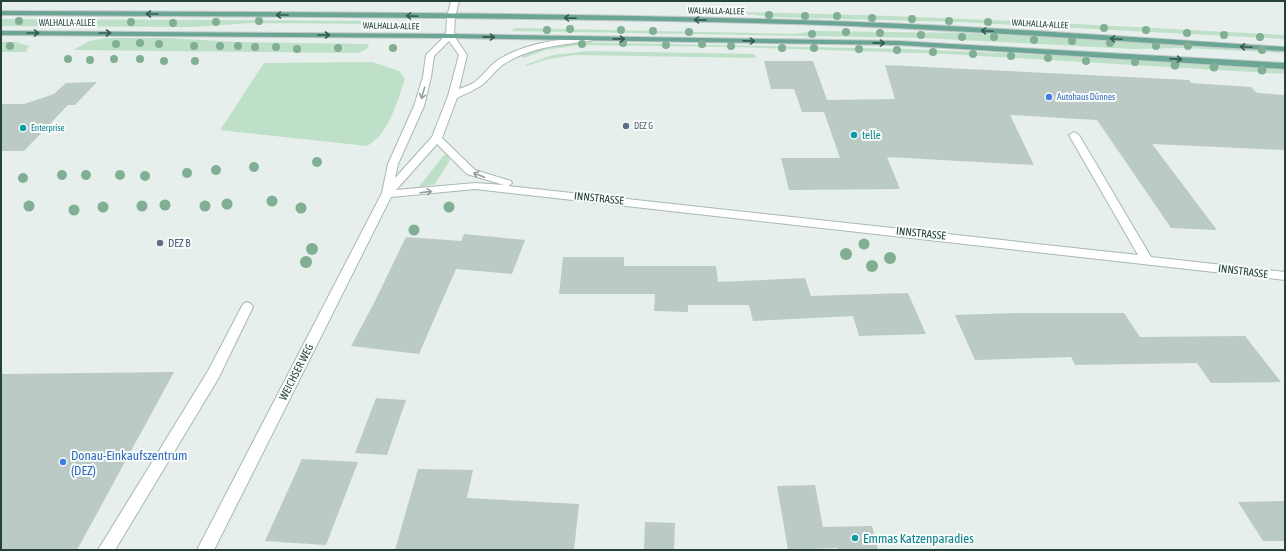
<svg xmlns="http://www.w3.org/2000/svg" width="1286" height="551" viewBox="0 0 1286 551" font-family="'Asap Condensed',sans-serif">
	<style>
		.green { fill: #bfe0c8 }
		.building { fill: #bbcac4 }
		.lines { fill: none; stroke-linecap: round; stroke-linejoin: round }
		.minor-casing { stroke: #a8b8b2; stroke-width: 2 }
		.major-casing { stroke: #c2cac8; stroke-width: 2 }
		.minor { fill: #fff; fill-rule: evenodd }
		.major { fill: #6aa596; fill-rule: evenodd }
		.tree { fill: #80af93 }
		.oneway { stroke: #365b51 }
		.oneway2 { stroke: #92a09c }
		.shop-dot { fill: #3f7fe0; stroke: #f7fbf9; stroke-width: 1.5 }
		.service-dot { fill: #5c6f8a; stroke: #f7fbf9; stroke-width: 1.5 }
		.culture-dot { fill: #0f9aa8; stroke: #f7fbf9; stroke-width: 1.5 }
		.labels { text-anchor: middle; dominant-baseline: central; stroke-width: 4; stroke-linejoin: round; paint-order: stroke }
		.far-street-label { font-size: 9px; fill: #24423a; stroke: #f7fbf9 }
		.far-shop-label { font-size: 9px; fill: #366cbe; stroke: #f7fbf9; text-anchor: start }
		.far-service-label { font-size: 9px; fill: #4e5e75; stroke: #f7fbf9; text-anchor: start }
		.far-culture-label { font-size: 9px; fill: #0d838f; stroke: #f7fbf9; text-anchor: start }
		.culture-label { font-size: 11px; fill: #0d838f; stroke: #f7fbf9; text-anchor: start }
		.street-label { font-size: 11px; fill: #24423a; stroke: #f7fbf9 }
		.service-label { font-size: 11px; fill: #4e5e75; stroke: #f7fbf9; text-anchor: start }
		.near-shop-label { font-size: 13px; fill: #366cbe; stroke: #f7fbf9; text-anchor: start }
		.near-culture-label { font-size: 13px; fill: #0d838f; stroke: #f7fbf9; text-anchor: start }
	</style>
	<rect width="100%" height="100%" fill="#e6efeb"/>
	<g class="green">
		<path d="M732,12c184,3 369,13 553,23v4l-328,-17 -185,-5z"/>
		<polygon points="1,19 382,21 381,24 250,23 193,27 1,26"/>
		<polygon points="514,28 794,34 816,31 965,33 1285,50 1285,53 1183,48 1132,49 924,38 512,31"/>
		<polygon points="106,38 168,38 235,42 369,44 367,49 358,53 73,50 90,41"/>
		<polygon points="1,42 16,42 29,46 26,52 1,52"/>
		<polygon points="569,42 907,49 1092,57 1285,70 1285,74 947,54 734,47 580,45 545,50 524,58 520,55 531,50"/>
		<polygon points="589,51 755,54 756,58 575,55 548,59 527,66 525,65 553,55"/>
		<path d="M372,62l27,9 6,8c-8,23 -16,55 -38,67l-147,-16 44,-67z"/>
		<polygon points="444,155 447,155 450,160 435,184 418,188"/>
	</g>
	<g class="building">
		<polygon points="764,61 813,61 827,100 895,99 885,65 1189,80 1191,83 1251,87 1257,93 1285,95 1285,150 1152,144 1217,230 1171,228 1097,120 1010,115 1034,165 887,157 900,189 789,190 781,158 840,158 824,112 802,112 794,89 771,89"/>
		<polygon points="97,82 75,105 68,105 24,151 1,151 1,104 24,104 54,94 66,83"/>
		<polygon points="464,234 525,240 512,274 456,269 419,354 351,346 374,303 406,237 461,241"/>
		<polygon points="563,257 624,257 624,266 716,266 718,282 805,278 811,296 908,293 926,334 859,336 853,316 753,321 749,305 688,305 688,312 654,311 655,294 559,294"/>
		<polygon points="1022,313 1124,313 1140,337 1245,336 1281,382 1211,383 1197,363 1075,365 1071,357 975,360 955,315"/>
		<polygon points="174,372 77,550 1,550 1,374"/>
		<polygon points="376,398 406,400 387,455 355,453"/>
		<polygon points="302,459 358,462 326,545 265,541"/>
		<polygon points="418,469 473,470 467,498 579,504 574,550 395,550"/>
		<polygon points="815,485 823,527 872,526 878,550 837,550 837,548 788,550 777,486"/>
		<polygon points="1285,501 1285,541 1263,541 1238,502"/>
		<polygon points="645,522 675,523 674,550 644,550"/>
	</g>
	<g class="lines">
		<g class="minor-casing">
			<g id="minor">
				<path d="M451,1h8l-4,16 -1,19 13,19 -8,34c5,-2 12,-4 17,-8 8,-6 13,-15 22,-21 29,-18 59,-20 92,-23l4,2 -4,2c-31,4 -59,6 -86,23 -9,6 -14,15 -22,21 -7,5 -17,9 -25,13l-15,40 33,32 36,11 1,2 -4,3 630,69 -69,-120 5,-3 5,3 72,122 134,15v8l-810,-91 -84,8 -177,353h-17l185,-357 6,-29 26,-58 9,-29 3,-22 20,-20 1,-18zM449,41l10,14 -11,41 -16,41 -37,41 3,-14 26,-58 7,-29 3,-21zM437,144l30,30 37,11 -29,-2 -79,7z"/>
				<polygon points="247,302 251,304 253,307 218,379 115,550 98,550 208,371 243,304"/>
			</g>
		</g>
		<g class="major-casing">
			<g id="major">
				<path d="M1,11c265,1 529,1 794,9 163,4 327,17 490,27v4c-163,-9 -327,-22 -490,-27 -265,-7 -529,-7 -794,-9z"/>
				<polygon points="1,31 450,34 898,41 1285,63 1285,69 898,45 450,38 1,35"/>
			</g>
		</g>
		<use href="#minor" class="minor"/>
		<use href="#major" class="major"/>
	</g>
	<g class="tree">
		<circle cx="769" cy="15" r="4"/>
		<circle cx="805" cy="16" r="4"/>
		<circle cx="837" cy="16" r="4"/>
		<circle cx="872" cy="18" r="4"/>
		<circle cx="912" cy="19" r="4"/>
		<circle cx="19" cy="21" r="4"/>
		<circle cx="259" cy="21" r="4"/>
		<circle cx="949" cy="21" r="4"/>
		<circle cx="131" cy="22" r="4"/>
		<circle cx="216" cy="22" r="4"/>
		<circle cx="988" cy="22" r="4"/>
		<circle cx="48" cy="23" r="4"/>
		<circle cx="86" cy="23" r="4"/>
		<circle cx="173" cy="23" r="4"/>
		<circle cx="1027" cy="24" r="4"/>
		<circle cx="1065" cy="26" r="4"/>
		<circle cx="1104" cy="28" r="4"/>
		<circle cx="570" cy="29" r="4"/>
		<circle cx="547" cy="30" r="4"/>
		<circle cx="621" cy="30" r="4"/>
		<circle cx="1146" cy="30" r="4"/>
		<circle cx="653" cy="31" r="4"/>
		<circle cx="689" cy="32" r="4"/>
		<circle cx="846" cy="32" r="4"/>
		<circle cx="880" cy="33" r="4"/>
		<circle cx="1187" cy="33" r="4"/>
		<circle cx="812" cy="34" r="4"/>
		<circle cx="921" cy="35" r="4"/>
		<circle cx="1224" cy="35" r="4"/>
		<circle cx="962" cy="37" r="4"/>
		<circle cx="994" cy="37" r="4"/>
		<circle cx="1260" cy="37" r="4"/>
		<circle cx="1034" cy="40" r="4"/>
		<circle cx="1072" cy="41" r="4"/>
		<circle cx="140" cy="43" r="4"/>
		<circle cx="623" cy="43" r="4"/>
		<circle cx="1110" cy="43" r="4"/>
		<circle cx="116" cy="44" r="4"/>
		<circle cx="159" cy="44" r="4"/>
		<circle cx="582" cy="44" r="4"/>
		<circle cx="702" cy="44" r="4"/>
		<circle cx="666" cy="45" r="4"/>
		<circle cx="10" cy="46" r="4"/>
		<circle cx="194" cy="46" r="4"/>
		<circle cx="220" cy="46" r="4"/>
		<circle cx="238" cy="46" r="4"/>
		<circle cx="731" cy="46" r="4"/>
		<circle cx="1156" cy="46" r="4"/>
		<circle cx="1188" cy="46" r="4"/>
		<circle cx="255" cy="47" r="4"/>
		<circle cx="276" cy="47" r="4"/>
		<circle cx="338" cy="48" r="4"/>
		<circle cx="393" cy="48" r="4"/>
		<circle cx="782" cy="48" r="4"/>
		<circle cx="814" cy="48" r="4"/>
		<circle cx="297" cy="49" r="4"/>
		<circle cx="859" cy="49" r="4"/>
		<circle cx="897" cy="50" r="4"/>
		<circle cx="1262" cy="50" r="4"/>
		<circle cx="933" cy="52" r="4"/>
		<circle cx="973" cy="54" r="4"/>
		<circle cx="1011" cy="56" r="4"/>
		<circle cx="1048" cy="58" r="4"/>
		<circle cx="68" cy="59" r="4"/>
		<circle cx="114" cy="59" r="4"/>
		<circle cx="140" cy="59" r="4"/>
		<circle cx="90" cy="60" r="4"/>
		<circle cx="164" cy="61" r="4"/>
		<circle cx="195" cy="61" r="4"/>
		<circle cx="1086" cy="61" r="4"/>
		<circle cx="1135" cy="62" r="4"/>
		<circle cx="1175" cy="65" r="4.5"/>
		<circle cx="1214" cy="67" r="4.5"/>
		<circle cx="1262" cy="70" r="4.5"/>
		<circle cx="317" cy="162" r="5"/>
		<circle cx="254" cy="167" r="5"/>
		<circle cx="216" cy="170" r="5"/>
		<circle cx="187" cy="173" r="5"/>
		<circle cx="62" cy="175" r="5"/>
		<circle cx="86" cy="175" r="5"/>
		<circle cx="120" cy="175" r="5"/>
		<circle cx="145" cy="176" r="5"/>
		<circle cx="23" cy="178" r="5"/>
		<circle cx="272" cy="201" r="5.5"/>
		<circle cx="227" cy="204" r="5.5"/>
		<circle cx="165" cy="205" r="5.5"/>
		<circle cx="29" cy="206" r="5.5"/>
		<circle cx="142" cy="206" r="5.5"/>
		<circle cx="205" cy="206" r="5.5"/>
		<circle cx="103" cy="207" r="5.5"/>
		<circle cx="449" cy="207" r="5.5"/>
		<circle cx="301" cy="208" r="5.5"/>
		<circle cx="74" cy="210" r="5.5"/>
		<circle cx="414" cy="230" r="5.5"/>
		<circle cx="864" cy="244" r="5.5"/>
		<circle cx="312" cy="249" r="6"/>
		<circle cx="846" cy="254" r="6"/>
		<circle cx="890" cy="258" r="6"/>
		<circle cx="306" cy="262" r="6"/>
		<circle cx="872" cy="266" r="6"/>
	</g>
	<defs><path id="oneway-shaft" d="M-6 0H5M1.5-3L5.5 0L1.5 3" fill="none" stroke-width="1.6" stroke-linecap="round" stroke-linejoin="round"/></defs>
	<g class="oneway">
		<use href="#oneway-shaft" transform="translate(152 14) rotate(-180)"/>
		<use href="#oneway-shaft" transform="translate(282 15) rotate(-180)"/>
		<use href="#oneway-shaft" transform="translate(412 16) rotate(-178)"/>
		<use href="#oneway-shaft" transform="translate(570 18) rotate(-179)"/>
		<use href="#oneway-shaft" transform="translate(700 20) rotate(-179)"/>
		<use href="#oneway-shaft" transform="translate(987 31) rotate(-177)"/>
		<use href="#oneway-shaft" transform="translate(33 33)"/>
		<use href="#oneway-shaft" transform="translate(105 33)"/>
		<use href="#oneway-shaft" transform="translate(324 35)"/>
		<use href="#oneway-shaft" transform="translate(489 37) rotate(1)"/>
		<use href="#oneway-shaft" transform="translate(619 39) rotate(1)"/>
		<use href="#oneway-shaft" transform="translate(1116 39) rotate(-177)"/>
		<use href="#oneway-shaft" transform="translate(749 41) rotate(1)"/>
		<use href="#oneway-shaft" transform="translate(879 43) rotate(1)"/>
		<use href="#oneway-shaft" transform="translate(1246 47) rotate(-177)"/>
		<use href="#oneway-shaft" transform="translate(1176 59) rotate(4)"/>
	</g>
	<g class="oneway2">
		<use href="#oneway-shaft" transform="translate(423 93) rotate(106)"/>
		<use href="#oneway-shaft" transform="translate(479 175) rotate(-159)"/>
		<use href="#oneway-shaft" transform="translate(426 192) rotate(-7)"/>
	</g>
	<g class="shop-dot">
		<circle cx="1049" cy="97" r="4"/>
		<circle cx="63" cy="462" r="4"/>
	</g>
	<g class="service-dot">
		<circle cx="626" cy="126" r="4"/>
		<circle cx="160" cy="243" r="4"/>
	</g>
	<g class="culture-dot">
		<circle cx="23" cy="128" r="4"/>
		<circle cx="854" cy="135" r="4"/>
		<circle cx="855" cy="538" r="4"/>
	</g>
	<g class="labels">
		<g class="far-street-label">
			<text transform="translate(716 11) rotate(1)">WALHALLA-ALLEE</text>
			<text x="67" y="23">WALHALLA-ALLEE</text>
			<text transform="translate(1040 24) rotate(3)">WALHALLA-ALLEE</text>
			<text transform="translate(391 26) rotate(1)">WALHALLA-ALLEE</text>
		</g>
		<g class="far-shop-label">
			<text x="1057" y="97">Autohaus Dünnes</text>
		</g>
		<g class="far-service-label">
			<text x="634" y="126">DEZ G</text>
		</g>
		<g class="far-culture-label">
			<text x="31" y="128">Enterprise</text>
		</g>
		<g class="culture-label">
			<text x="862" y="135">telle</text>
		</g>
		<g class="street-label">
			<text transform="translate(599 198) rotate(6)">INNSTRASSE</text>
			<text transform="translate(921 233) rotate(6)">INNSTRASSE</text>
			<text transform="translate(1243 271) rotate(7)">INNSTRASSE</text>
			<text transform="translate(296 372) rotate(-63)">WEICHSER WEG</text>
		</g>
		<g class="service-label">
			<text x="168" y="243">DEZ B</text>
		</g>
		<g class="near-shop-label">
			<text x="71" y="455">Donau-Einkaufszentrum<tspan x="71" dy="15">(DEZ)</tspan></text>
		</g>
		<g class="near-culture-label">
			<text x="863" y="538">Emmas Katzenparadies</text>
		</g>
	</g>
	<rect width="1286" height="551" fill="none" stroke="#24423a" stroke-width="4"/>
</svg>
